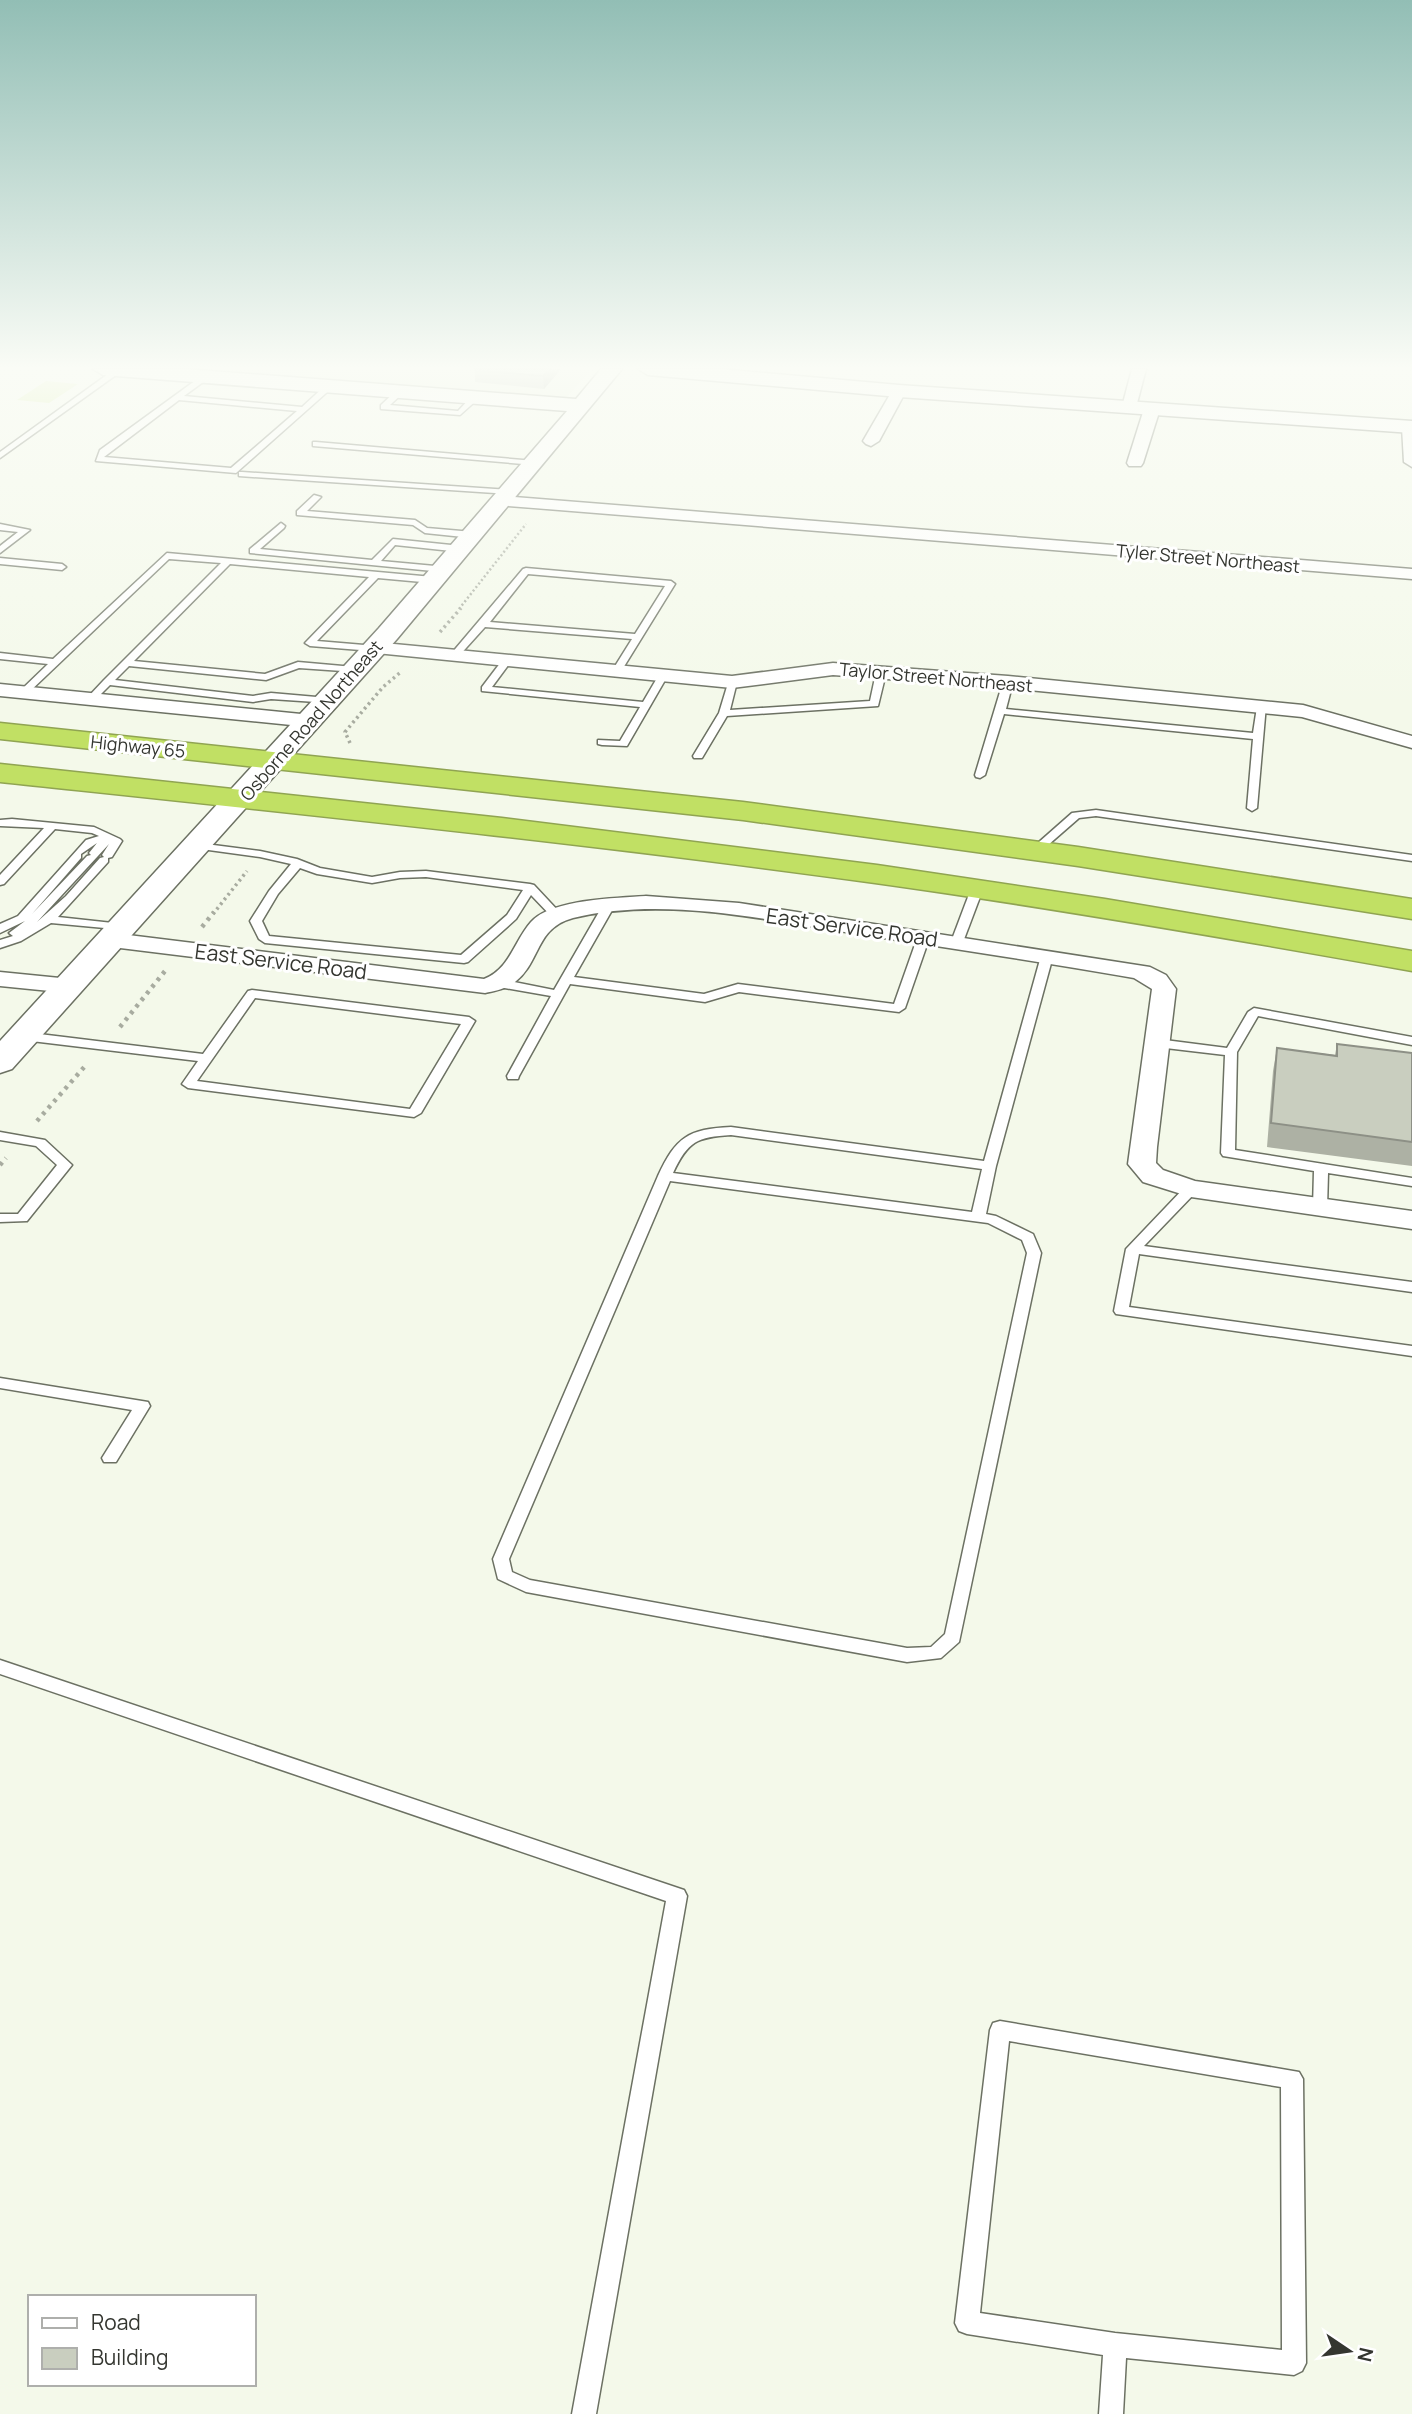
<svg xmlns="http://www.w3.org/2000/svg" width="1412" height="2414" viewBox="0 0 1412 2414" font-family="Manrope,sans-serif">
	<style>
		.built { fill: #e8efd9 }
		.green { fill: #d0e98d }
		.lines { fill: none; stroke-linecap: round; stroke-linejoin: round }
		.lane-casing { stroke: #6c7163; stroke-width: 3 }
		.street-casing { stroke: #6c7163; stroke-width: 3 }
		.secondary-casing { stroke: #6c7163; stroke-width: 3 }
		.highway-casing { stroke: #90a452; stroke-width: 3 }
		.path-far2 { stroke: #a8aca0; stroke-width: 2.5; stroke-dasharray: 2 2.5; stroke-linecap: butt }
		.path-far1 { stroke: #a8aca0; stroke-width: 3.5; stroke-dasharray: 2.5 3.5; stroke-linecap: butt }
		.path { stroke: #a8aca0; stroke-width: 4.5; stroke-dasharray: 3.5 5; stroke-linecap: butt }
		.lane { fill: #fff; fill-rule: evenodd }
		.street { fill: #fff; fill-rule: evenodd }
		.secondary { fill: #fff; fill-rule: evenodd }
		.highway { fill: #c1e064; fill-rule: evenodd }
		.wall { fill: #adb1a4 }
		.shaded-wall { fill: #8d9086 }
		.building { fill: #c9cebf; stroke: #8d9086; stroke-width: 2 }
		.labels { text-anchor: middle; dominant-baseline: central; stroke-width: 6; stroke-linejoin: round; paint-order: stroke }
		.far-street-label { font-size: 18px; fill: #343630; stroke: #fff }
		.street-label { font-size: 21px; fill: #343630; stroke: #fff }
	</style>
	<rect width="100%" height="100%" fill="#f4f9ea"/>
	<polygon class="built" points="185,369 592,369 566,398"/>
	<polygon class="green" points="46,381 78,384 49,403 17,400"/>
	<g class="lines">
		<g class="lane-casing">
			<g id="lane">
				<polygon points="115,369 123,370 0,458 0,452"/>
				<path d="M203,375l7,2 -26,19 118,11 25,-23 7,2 -98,87 -140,-12 4,-11zM179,400l118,11 -66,57 -127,-11z"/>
				<polygon points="398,389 405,391 390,405 458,411 472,396 479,398 460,415 381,409 381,405"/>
				<polygon points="316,442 535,461 539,463 535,465 313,446 313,442"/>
				<polygon points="242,472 510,490 514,492 510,494 239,476 239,472"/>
				<polygon points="314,495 321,497 307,511 415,520 427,528 473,532 477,535 473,538 425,533 413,525 297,515 297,511"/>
				<polygon points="281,523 285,526 284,528 260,549 372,560 393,539 461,546 465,549 461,552 395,545 381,561 446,567 447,569 443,572 250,553 250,549"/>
				<polygon points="0,524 30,530 0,553 0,546 18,532 0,530"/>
				<polygon points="167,553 433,577 437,580 433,583 378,578 317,641 376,646 378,648 373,651 310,646 305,643 369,577 230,564 134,661 265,674 298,662 354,667 357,668 357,672 299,668 266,680 129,666 115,680 253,696 271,693 328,698 333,701 331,703 271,699 253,702 110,685 94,701 88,701 88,697 104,680 221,563 169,559 27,694 21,694 21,690 48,664 0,659 0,653 53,659"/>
				<polygon points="0,558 62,564 66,567 62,570 0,564"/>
				<path d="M526,568l145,13 4,3 -55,89 -8,-2 20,-32 -147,-12 -28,31h-6v-4l72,-85zM528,574l137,12 -30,48 -145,-12z"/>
				<polygon points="507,657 512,660 492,687 643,702 660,673 668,675 627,746 602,745 598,744 598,740 620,741 640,707 482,691 482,687 504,658"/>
				<polygon points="881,670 886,673 878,706 727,716 702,758 694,758 693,756 719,713 729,680 737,682 730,710 870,701 876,673"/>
				<polygon points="1008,679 1013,682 1006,709 1253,733 1257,707 1266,705 1257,808 1252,811 1247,808 1253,739 1004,714 985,775 980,778 976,777 975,775 1003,682"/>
				<polygon points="1096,810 1412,855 1412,861 1096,816 1079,818 1040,852 1032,852 1030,850 1072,813"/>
				<path d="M12,819l82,8 26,12 2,2 -10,16 -4,1v4l-50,55 64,7 6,4 -2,2 -75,-7 -30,18 -21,7v-8l13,-4 -4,-3 16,-12 -25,12v-9l18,-8 68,-76 13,-4 -7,-3 -37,-4 -51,55 -4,1v-10l44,-47 -44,-2v-6zM97,843l-8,10 2,2 -4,1 -55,58 49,-56v-4zM109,844l-7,11 2,2 -4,1 -34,38 -29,26z"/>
				<path d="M198,843l62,8 37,8 23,9 52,9 28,-5 26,-1 104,13 4,1 29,31 -6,3 -4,-1 -22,-23 -15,24 -48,43 -4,1 -199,-20 -6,-4 -9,-18 19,-30 22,-27 -31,-7 -66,-9 -2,-2zM300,868l17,6 55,9 28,-5 26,-1 97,13 -16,25 -46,40 -192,-19 -7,-15 16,-27z"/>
				<polygon points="977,886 983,889 963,942 961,945 953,945 951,942 971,889"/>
				<polygon points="609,902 615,905 574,977 704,994 738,984 894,1004 918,936 924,932 930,936 905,1008 899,1012 739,992 705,1002 570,984 519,1076 518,1079 508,1079 507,1076 551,996 499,987 493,983 499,979 554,990 603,905"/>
				<path d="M1047,952l6,4 -57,210 -10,48 10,2 37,18 8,19 -82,389 -18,16 -34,4 -381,-70 -28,-13 -5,-20 165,-383c18,-39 30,-47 73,-49l253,34 57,-205zM731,1135l251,34 -10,43 -299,-39c15,-32 24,-36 58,-38zM670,1181l318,42 34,17 5,13 -82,381 -14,13 -24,1 -377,-68 -18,-8 -3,-13z"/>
				<path d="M252,990l217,27 6,4 -54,92 -7,4 -226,-29 -6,-4 16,-23 -175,-21 -6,-4 6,-4 180,22 45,-63zM255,998l206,26 -51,85 -213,-28z"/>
				<polygon points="1254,1008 1412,1037 1412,1045 1258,1016 1237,1052 1235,1150 1412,1178 1412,1186 1328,1173 1327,1208 1320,1212 1313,1208 1314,1171 1223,1156 1221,1153 1225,1055 1157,1047 1151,1043 1157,1039 1227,1048 1248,1012"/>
				<polygon points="0,1132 45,1140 72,1165 27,1221 0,1222 0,1214 18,1214 57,1165 36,1146 0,1140"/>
				<polygon points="1191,1185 1198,1189 1196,1192 1144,1246 1412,1282 1412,1292 1139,1254 1129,1307 1412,1346 1412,1356 1116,1314 1114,1311 1126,1249 1186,1186"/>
				<polygon points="0,1378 142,1401 148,1402 150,1406 116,1462 104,1462 102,1458 132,1410 0,1388"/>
				<polygon points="0,1660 684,1890 687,1896 596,2414 572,2414 666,1901 0,1674"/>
				<path d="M1000,2021l299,51 4,7 3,284 -4,8 -8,4 -168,-17 -3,56h-24l4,-59 -136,-21 -8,-3 -4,-8 35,-293 3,-7zM1009,2041l272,46 1,263 -167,-17 -135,-20z"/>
			</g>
		</g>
		<g class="street-casing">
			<g id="street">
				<polygon points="1132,369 1146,369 1136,407 1129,411 1122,407"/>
				<polygon points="899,387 906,391 879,441 871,446 866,444 863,441 892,391"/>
				<polygon points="1152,404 1160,409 1143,463 1141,466 1129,466 1127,463 1144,409"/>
				<polygon points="1410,422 1412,423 1412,467 1404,462 1402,427"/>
				<polygon points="503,496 1412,569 1412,579 497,505 495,501 497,497"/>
				<polygon points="373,642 732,676 833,663 1008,676 1303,705 1412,736 1412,748 1302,717 1008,688 833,675 732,688 366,652 364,648 366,644"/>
				<polygon points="0,684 311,715 318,717 321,721 318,725 311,727 0,696"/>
				<path d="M646,896l93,7 411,64 16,8 10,14 -19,158 -1,16 7,7 32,11 217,30v18l-221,-32 -48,-15 -15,-18 24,-175 -18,-11c-92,-16 -184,-30 -277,-44 -91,-14 -192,-38 -284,-16 -38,10 -32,44 -58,64 -9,7 -20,9 -30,11l-373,-46 -8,-2 -4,-5 4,-5 8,-2 372,46c26,-10 30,-38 47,-57 20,-23 86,-24 115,-26z"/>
				<polygon points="0,972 70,979 79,981 82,986 79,991 70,993 0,986"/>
			</g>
		</g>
		<g class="secondary-casing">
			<g id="secondary">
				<polygon points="93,369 185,369 576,399 601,369 622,369 397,639 12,1069 0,1073 0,1041 379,628 567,411 103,375"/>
				<polygon points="638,369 720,369 899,385 1412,421 1412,433 899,397 648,375"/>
			</g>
		</g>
		<g class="highway-casing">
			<g id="highway">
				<polygon points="0,723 743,802 1078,847 1412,899 1412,919 1078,866 743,820 0,739"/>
				<path d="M0,764l502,54 375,47 228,34 307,52v20c-179,-32 -357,-63 -537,-88 -291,-40 -583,-70 -875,-101z"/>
			</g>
		</g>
		<polyline class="path-far2" points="459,609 526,524"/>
		<g class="path-far1">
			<polyline points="440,632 461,608"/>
			<polyline points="350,743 345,732 383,687 402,671"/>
			<polyline points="213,914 247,871"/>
		</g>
		<g class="path">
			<polyline points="202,927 214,912"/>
			<polyline points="120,1027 165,971"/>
			<polyline points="37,1121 86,1065"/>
			<polyline points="0,1165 6,1158"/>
		</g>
		<use href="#lane" class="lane"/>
		<use href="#street" class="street"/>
		<use href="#secondary" class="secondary"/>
		<use href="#highway" class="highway"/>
	</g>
	<g class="wall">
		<polygon points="561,369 544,389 475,382 475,370"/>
		<polygon points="1337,1044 1412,1053 1412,1166 1267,1147 1273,1071 1277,1048 1335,1055"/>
	</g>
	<polygon class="shaded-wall" points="550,369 561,369 544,389 543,376"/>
	<g class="building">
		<polygon points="475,369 550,369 543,376 475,370"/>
		<polygon points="1337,1044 1412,1053 1412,1142 1271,1123 1277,1048 1337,1056"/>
	</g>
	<linearGradient id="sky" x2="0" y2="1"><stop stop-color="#92beb5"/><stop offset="0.52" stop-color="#fafcf6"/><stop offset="1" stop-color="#fafcf6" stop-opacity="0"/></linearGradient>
	<rect width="1412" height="707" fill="url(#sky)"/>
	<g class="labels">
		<g class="far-street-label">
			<text transform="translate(1208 558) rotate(5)">Tyler Street Northeast</text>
			<text transform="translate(936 677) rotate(5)">Taylor Street Northeast</text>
			<text transform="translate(311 720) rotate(-49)">Osborne Road Northeast</text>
			<text transform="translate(138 746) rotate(6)">Highway 65</text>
		</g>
		<g class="street-label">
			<text transform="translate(852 927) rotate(8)">East Service Road</text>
			<text transform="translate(281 961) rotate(7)">East Service Road</text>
		</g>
	</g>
	<rect x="28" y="2295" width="228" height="91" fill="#ffffff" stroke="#aeafac" stroke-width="2"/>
	<rect x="42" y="2318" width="35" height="10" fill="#ffffff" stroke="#aeafac" stroke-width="2"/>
	<text x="91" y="2330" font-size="21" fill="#343630">Road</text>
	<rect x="42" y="2348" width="35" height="21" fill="#c9cebf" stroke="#aeafac" stroke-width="2"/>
	<text x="91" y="2365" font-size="21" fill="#343630">Building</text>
	<g transform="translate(1349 2351) rotate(103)" stroke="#ffffff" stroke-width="5" paint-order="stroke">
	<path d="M0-5L12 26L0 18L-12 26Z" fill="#343630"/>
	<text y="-10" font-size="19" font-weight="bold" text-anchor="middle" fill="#343630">N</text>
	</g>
</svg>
